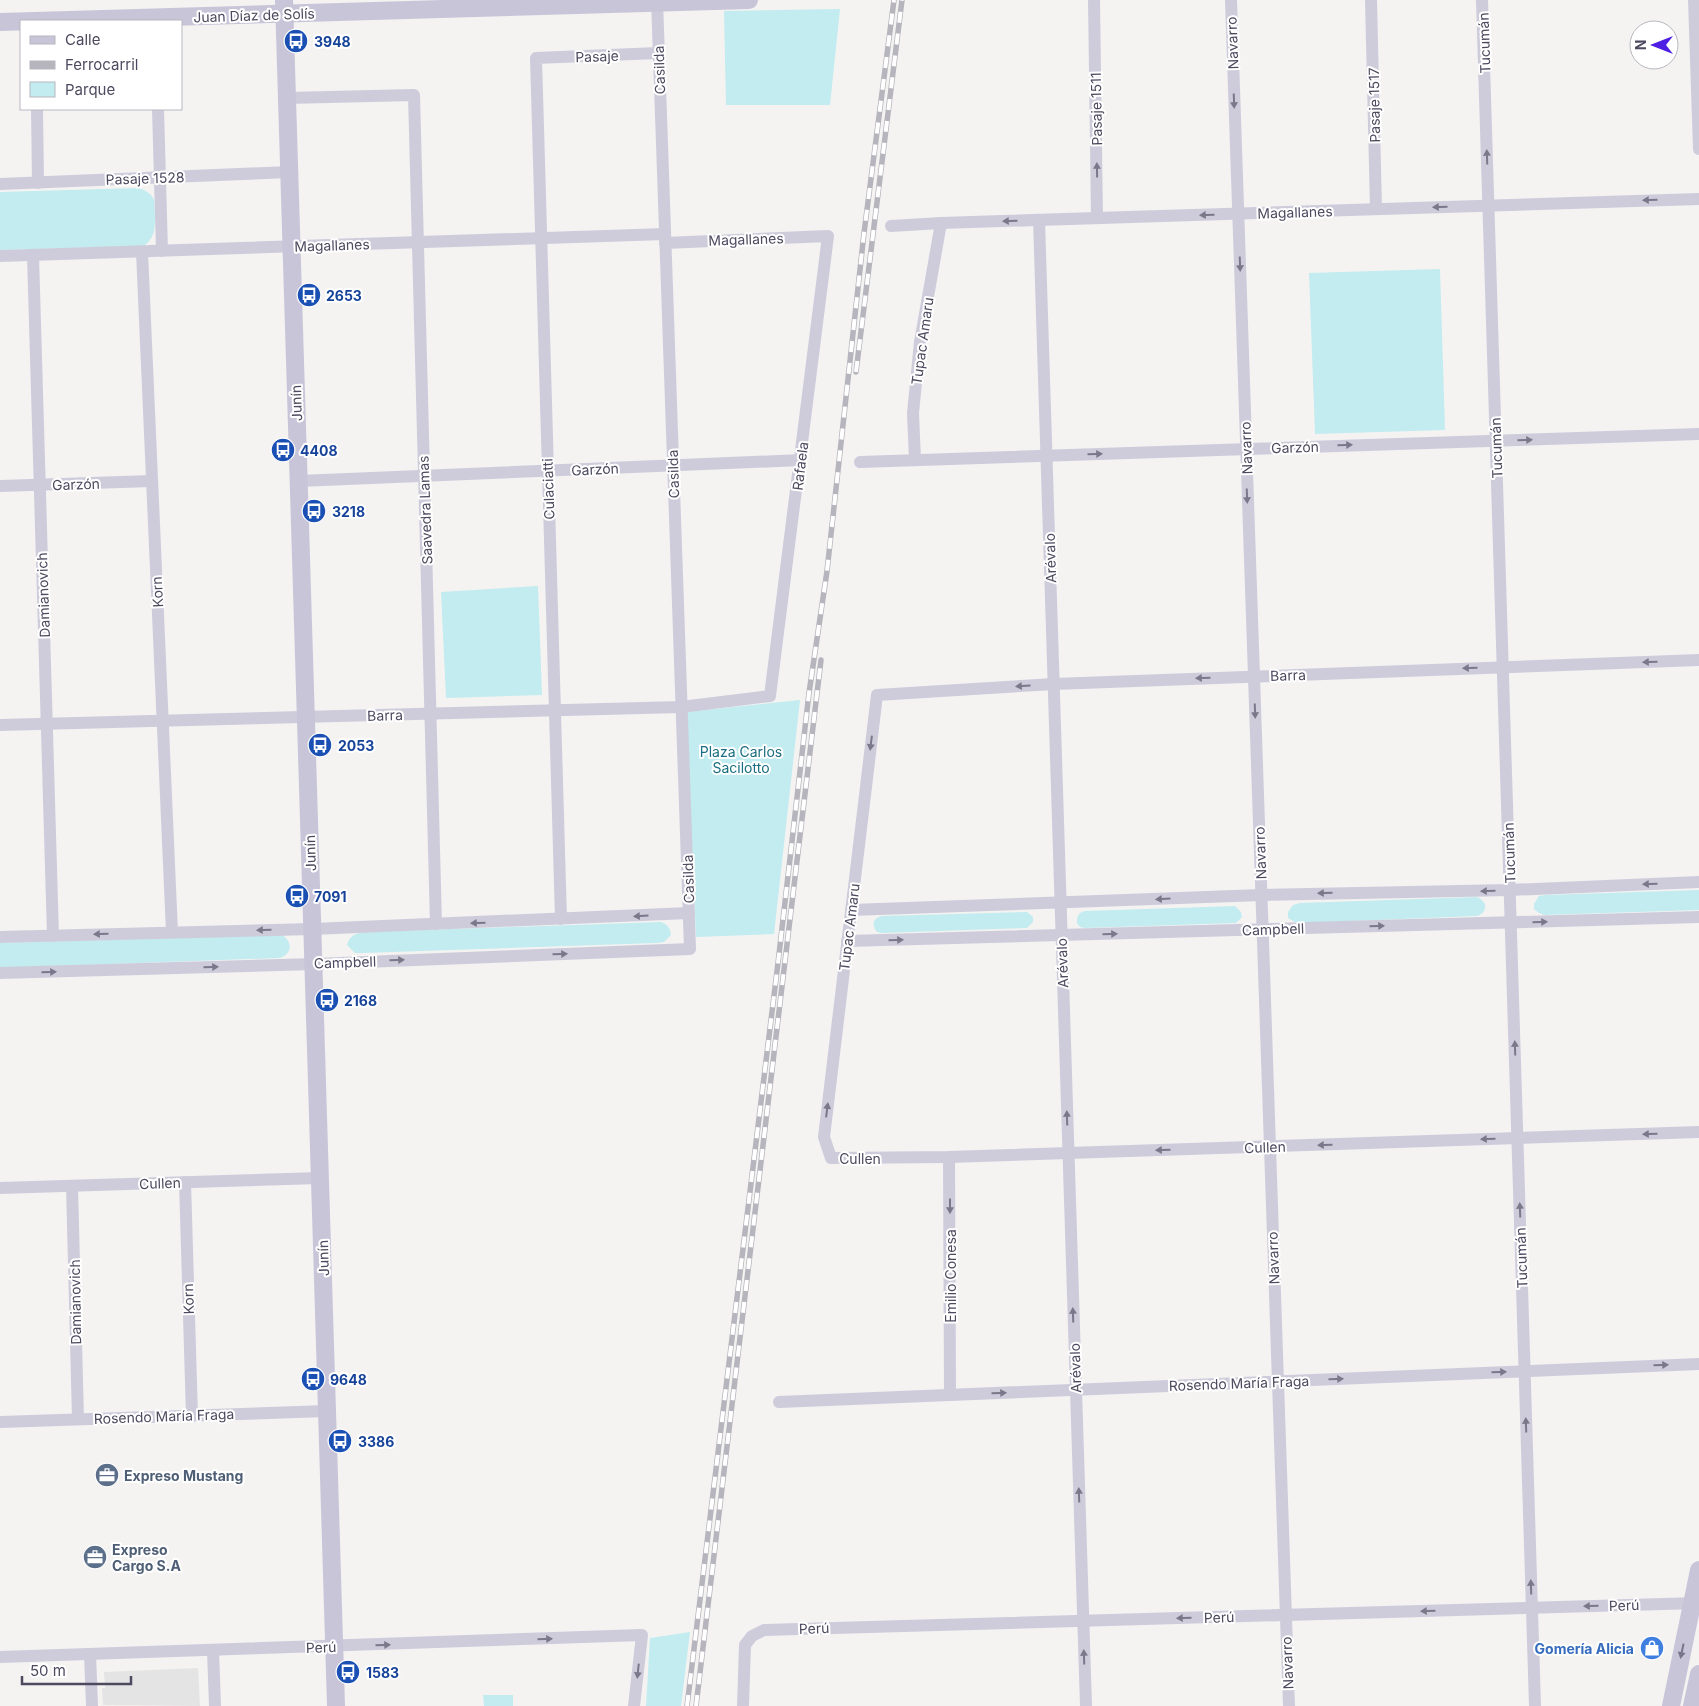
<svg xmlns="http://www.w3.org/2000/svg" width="1699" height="1706" viewBox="0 0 1699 1706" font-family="Inter,sans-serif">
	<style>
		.education { fill: #e5e4e4 }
		.green { fill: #c2ecef }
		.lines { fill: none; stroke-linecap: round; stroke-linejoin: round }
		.street { stroke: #ceccdb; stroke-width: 12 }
		.secondary { stroke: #c9c5d9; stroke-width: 18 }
		.rail-casing { stroke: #b6b4bc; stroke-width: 5.5 }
		.rail { stroke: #fff; stroke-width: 4; stroke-dasharray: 11; stroke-linecap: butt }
		.oneway { fill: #7a788a }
		.oneway2 { fill: #78758a }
		.labels { text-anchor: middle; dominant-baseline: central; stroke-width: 4; stroke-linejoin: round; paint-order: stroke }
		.street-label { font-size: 14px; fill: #4d4a5f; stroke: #fff }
		.transit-label { font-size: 14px; font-weight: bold; fill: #164399; stroke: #fff; text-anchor: start }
		.park-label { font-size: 14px; fill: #1a6e81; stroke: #fff }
		.service-label { font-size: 14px; font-weight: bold; fill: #4e5e75; stroke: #fff; text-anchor: start }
		.shop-label { font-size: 14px; font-weight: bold; fill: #366cbe; stroke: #fff; text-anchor: end }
	</style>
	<rect width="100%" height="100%" fill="#f4f3f2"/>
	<polygon class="education" points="198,1668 200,1706 103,1705 102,1688 105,1688 104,1672"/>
	<g class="green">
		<polygon points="840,9 830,105 726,105 724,11"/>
		<path d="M138,188c7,2 13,5 16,12 1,3 0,9 1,12 0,14 1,25 -11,34l-144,4v-58z"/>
		<polygon points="1440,269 1445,430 1315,434 1309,273"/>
		<polygon points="538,586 542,695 446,698 441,592"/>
		<polygon points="800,700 774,934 696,937 686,712"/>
		<polygon points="1699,890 1699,910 1544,915 1539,913 1534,909 1534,904 1539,896 1546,895"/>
		<path d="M1477,897c11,5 11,15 0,19l-179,7 -5,-2 -5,-3v-6l5,-7 7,-2z"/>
		<path d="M1235,906l6,6 1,5 -6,6 -151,5 -5,-1 -3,-4c0,-7 1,-10 8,-12z"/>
		<path d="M1027,912l6,5v5l-6,6 -145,5 -5,-1c-6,-7 -4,-14 5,-16z"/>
		<path d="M661,922c7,3 9,6 10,13l-7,7 -8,1 -293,10h-8l-8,-8c2,-9 9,-12 18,-13z"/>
		<path d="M282,935c11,7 10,19 -2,23l-280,10v-25z"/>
		<polygon points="690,1632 681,1706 646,1706 650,1638"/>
		<polygon points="483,1695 513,1695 513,1706 484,1706"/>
	</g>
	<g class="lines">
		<g class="street">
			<polyline points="1094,0 1097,218"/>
			<polyline points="1231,0 1289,1706"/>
			<polyline points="1371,0 1376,209"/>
			<polyline points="1482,0 1535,1706"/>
			<polyline points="1694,0 1699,149"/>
			<polyline points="287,98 414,95 436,924"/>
			<polyline points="37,109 38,183"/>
			<polyline points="158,109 162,251"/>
			<polyline points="0,184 289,172"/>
			<polyline points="1039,220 1086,1706"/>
			<polyline points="891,226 941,223 1699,199"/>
			<polyline points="142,252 172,932"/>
			<polyline points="33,255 53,936"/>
			<polyline points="0,256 665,234"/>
			<polyline points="915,460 913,413 920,342 941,223"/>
			<polyline points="860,462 1699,434"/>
			<polyline points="299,481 801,460"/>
			<polyline points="0,486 152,481"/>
			<polyline points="1699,660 1054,684 877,695 824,1137 831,1158 949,1157 1699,1132"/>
			<polyline points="0,725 681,707 770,696 828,236 665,243"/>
			<polyline points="851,910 1261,895 1510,890 1699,882"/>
			<polyline points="561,919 536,58 658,53"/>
			<polyline points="0,937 313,929 689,913"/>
			<polyline points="847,941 1699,917"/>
			<polyline points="0,973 314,964 690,949 657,0"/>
			<polyline points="949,1157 950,1395"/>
			<polyline points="185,1182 192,1416"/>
			<polyline points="72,1186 78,1419"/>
			<polyline points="0,1188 320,1178"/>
			<polyline points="779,1402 1699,1364"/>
			<polyline points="0,1422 327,1411"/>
			<polyline points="213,1650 215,1706"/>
			<polyline points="90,1654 92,1706"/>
			<polyline points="0,1657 642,1635 634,1706"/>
			<polyline points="743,1706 745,1645 752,1636 764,1630 1698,1603"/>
		</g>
		<g class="secondary">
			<polyline points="284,0 336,1706"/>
			<polyline points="0,22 749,0"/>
			<polyline points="1671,1706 1699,1570"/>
			<polyline points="1692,1706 1699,1674"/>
		</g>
		<g class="rail-casing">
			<g id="rail">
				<polyline points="856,372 902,0"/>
				<polyline points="687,1706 778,963 809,693 827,571 864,233 894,0"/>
				<polyline points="696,1706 821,660"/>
			</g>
		</g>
		<use href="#rail" class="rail"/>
	</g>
	<defs><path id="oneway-solid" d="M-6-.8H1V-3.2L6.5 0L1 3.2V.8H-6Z" transform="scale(1.25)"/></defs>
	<g class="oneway">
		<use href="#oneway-solid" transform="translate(1234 101) rotate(88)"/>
		<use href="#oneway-solid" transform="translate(1487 157) rotate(-92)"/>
		<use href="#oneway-solid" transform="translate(1097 170) rotate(-91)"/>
		<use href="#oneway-solid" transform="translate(1650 200) rotate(178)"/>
		<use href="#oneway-solid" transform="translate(1440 207) rotate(178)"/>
		<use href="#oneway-solid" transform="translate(1207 215) rotate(178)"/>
		<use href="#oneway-solid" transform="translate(1010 221) rotate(178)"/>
		<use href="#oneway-solid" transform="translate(1240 264) rotate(88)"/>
		<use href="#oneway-solid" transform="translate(1525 440) rotate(-2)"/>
		<use href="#oneway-solid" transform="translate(1345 445) rotate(-2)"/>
		<use href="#oneway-solid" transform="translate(1095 454) rotate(-2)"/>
		<use href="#oneway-solid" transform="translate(1247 496) rotate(88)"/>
		<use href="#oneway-solid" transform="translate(1650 662) rotate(178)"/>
		<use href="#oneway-solid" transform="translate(1470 668) rotate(178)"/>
		<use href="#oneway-solid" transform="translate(1203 678) rotate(178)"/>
		<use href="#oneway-solid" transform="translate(1023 686) rotate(176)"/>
		<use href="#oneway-solid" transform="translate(1255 711) rotate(88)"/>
		<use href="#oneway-solid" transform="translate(871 743) rotate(97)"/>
		<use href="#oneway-solid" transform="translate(1650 884) rotate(178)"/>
		<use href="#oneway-solid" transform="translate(1488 891) rotate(179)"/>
		<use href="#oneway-solid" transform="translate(1325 893) rotate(179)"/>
		<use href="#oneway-solid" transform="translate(1163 899) rotate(177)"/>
		<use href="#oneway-solid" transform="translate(641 916) rotate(177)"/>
		<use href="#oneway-solid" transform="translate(1540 922) rotate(-1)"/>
		<use href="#oneway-solid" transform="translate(478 923) rotate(178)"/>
		<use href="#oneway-solid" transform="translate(1377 926) rotate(-2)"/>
		<use href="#oneway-solid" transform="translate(264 930) rotate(179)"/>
		<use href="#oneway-solid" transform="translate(101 934) rotate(178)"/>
		<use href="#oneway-solid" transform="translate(1110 934) rotate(-2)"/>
		<use href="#oneway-solid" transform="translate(896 940) rotate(-2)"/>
		<use href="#oneway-solid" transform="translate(560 954) rotate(-2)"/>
		<use href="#oneway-solid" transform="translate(397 960) rotate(-2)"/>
		<use href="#oneway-solid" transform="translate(211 967) rotate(-2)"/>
		<use href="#oneway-solid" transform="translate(49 972) rotate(-2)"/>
		<use href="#oneway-solid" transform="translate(1515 1048) rotate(-92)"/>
		<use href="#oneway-solid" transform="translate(827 1110) rotate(-83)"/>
		<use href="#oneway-solid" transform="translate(1067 1118) rotate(-92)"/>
		<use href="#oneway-solid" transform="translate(1650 1134) rotate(178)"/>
		<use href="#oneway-solid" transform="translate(1488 1139) rotate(178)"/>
		<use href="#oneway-solid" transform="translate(1325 1145) rotate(178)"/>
		<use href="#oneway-solid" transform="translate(1163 1150) rotate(178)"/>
		<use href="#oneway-solid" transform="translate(950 1206) rotate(90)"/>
		<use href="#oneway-solid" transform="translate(1520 1210) rotate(-92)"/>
		<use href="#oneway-solid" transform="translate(1073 1315) rotate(-92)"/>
		<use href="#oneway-solid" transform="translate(1661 1365) rotate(-2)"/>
		<use href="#oneway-solid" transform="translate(1499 1372) rotate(-2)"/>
		<use href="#oneway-solid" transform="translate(1336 1379) rotate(-2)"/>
		<use href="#oneway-solid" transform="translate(999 1393) rotate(-2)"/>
		<use href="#oneway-solid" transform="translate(1526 1425) rotate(-92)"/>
		<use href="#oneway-solid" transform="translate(1079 1495) rotate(-92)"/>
		<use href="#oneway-solid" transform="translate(1531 1587) rotate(-92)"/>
		<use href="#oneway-solid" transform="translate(1591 1606) rotate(178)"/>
		<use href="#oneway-solid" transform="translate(1428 1611) rotate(178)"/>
		<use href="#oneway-solid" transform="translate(1184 1618) rotate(178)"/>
		<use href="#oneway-solid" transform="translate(545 1639) rotate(-2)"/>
		<use href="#oneway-solid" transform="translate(383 1645) rotate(-2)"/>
		<use href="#oneway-solid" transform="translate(1084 1657) rotate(-92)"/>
		<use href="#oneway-solid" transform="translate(638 1671) rotate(96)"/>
	</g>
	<use class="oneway2" href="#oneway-solid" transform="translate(1682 1651) rotate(102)"/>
	<defs>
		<g id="bus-disc" transform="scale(1.25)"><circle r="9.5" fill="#1a4fb4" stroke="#fff"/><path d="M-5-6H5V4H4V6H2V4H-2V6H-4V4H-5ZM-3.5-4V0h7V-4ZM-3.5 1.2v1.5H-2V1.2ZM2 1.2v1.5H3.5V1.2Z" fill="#fff"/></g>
		<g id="office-disc" transform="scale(1.25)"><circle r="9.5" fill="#5c6f8a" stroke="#fff"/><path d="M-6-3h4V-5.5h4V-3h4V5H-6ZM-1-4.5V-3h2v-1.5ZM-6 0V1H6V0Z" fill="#fff"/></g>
		<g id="shop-disc" transform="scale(1.25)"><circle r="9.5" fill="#3f7fe0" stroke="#fff"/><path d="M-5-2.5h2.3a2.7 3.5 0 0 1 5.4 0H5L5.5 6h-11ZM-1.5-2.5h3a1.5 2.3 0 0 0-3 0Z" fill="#fff"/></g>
	</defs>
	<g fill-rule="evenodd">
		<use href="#bus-disc" x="296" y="41"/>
		<use href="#bus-disc" x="309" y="295"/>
		<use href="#bus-disc" x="283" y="450"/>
		<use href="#bus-disc" x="314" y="511"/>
		<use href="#bus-disc" x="320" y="745"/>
		<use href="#bus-disc" x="297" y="896"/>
		<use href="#bus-disc" x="327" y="1000"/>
		<use href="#bus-disc" x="313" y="1379"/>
		<use href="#bus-disc" x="340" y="1441"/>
		<use href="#office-disc" x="107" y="1475"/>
		<use href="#office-disc" x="95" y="1557"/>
		<use href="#shop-disc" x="1652" y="1648"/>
		<use href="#bus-disc" x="348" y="1672"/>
	</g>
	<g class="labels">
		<g class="street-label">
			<text transform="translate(254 15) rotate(-2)">Juan Díaz de Solís</text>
			<text transform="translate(1232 43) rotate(-92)">Navarro</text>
			<text transform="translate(1484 43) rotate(-92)">Tucumán</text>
			<text transform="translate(597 56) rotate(-2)">Pasaje</text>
			<text transform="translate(659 70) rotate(-92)">Casilda</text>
			<text transform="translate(1374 105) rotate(-91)">Pasaje 1517</text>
			<text transform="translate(1096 109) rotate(-91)">Pasaje 1511</text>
			<text transform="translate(145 178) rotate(-2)">Pasaje 1528</text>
			<text transform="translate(1295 212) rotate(-2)">Magallanes</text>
			<text transform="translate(746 239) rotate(-2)">Magallanes</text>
			<text transform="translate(332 245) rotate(-2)">Magallanes</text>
			<text transform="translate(922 341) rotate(-82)">Tupac Amaru</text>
			<text transform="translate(296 403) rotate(-92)">Junín</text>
			<text transform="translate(1295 447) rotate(-2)">Garzón</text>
			<text transform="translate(1246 448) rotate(-92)">Navarro</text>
			<text transform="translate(1496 448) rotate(-92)">Tucumán</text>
			<text transform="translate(800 466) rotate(-83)">Rafaela</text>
			<text transform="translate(595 469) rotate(-3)">Garzón</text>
			<text transform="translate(673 474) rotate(-92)">Casilda</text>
			<text transform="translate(76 484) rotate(-2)">Garzón</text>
			<text transform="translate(548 489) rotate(-92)">Culaciatti</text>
			<text transform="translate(425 510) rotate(-92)">Saavedra Lamas</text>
			<text transform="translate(1050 558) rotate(-92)">Arévalo</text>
			<text transform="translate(157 592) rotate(-93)">Korn</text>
			<text transform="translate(43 595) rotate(-92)">Damianovich</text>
			<text transform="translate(1288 675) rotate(-2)">Barra</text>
			<text transform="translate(385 715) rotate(-2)">Barra</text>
			<text transform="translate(310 853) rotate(-92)">Junín</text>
			<text transform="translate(1260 853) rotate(-92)">Navarro</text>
			<text transform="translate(1509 853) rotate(-92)">Tucumán</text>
			<text transform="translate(688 879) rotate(-92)">Casilda</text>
			<text transform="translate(849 927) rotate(-83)">Tupac Amaru</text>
			<text transform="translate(1273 929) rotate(-2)">Campbell</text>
			<text transform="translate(345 962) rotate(-2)">Campbell</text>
			<text transform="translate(1062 963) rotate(-92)">Arévalo</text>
			<text transform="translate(1265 1147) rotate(-2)">Cullen</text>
			<text x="860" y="1158">Cullen</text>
			<text transform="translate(160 1183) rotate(-2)">Cullen</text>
			<text transform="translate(323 1258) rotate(-92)">Junín</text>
			<text transform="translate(1273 1258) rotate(-92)">Navarro</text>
			<text transform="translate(1521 1258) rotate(-92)">Tucumán</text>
			<text transform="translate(950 1276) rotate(-90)">Emilio Conesa</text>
			<text transform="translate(188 1299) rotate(-92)">Korn</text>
			<text transform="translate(75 1302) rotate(-91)">Damianovich</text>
			<text transform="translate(1075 1368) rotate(-92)">Arévalo</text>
			<text transform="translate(1239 1383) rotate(-2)">Rosendo María Fraga</text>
			<text transform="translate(164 1416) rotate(-2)">Rosendo María Fraga</text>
			<text transform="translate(1624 1605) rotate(-2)">Perú</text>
			<text transform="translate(1219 1617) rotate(-2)">Perú</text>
			<text transform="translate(814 1628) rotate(-2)">Perú</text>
			<text transform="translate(321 1647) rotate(-2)">Perú</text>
			<text transform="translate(1287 1663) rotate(-92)">Navarro</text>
		</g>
		<g class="transit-label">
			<text x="314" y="41">3948</text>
			<text x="326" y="295">2653</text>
			<text x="300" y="450">4408</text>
			<text x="332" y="511">3218</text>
			<text x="338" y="745">2053</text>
			<text x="314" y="896">7091</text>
			<text x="344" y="1000">2168</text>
			<text x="330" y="1379">9648</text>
			<text x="358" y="1441">3386</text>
			<text x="366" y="1672">1583</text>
		</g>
		<g class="park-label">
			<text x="741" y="751">Plaza Carlos<tspan x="741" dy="16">Sacilotto</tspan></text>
		</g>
		<g class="service-label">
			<text x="124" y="1475">Expreso Mustang</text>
			<text x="112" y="1549">Expreso<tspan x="112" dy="16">Cargo S.A</tspan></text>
		</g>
		<g class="shop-label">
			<text x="1634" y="1648">Gomería Alicia</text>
		</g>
	</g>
	<rect x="20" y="20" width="162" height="90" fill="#ffffff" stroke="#b8b7bf"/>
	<rect x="30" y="36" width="25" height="8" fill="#c9c5d9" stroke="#b8b7bf"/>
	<text x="65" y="45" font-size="15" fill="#4d4a5f">Calle</text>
	<rect x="30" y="61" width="25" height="8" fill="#b6b4bc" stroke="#b8b7bf"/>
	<text x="65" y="70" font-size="15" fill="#4d4a5f">Ferrocarril</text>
	<rect x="30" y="82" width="25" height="15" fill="#c2ecef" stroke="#b8b7bf"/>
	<text x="65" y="95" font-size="15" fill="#4d4a5f">Parque</text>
	<g transform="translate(1654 45) rotate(270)"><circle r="24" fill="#ffffff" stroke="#b8b7bf"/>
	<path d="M0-4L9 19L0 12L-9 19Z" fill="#4e1ee2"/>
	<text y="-8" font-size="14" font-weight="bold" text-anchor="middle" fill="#4d4a5f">N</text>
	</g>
	<path d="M22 1676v8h109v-8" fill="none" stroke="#4d4a5f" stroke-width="2.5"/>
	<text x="30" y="1676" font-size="15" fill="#4d4a5f" stroke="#ffffff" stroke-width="4" paint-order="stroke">50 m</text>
</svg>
